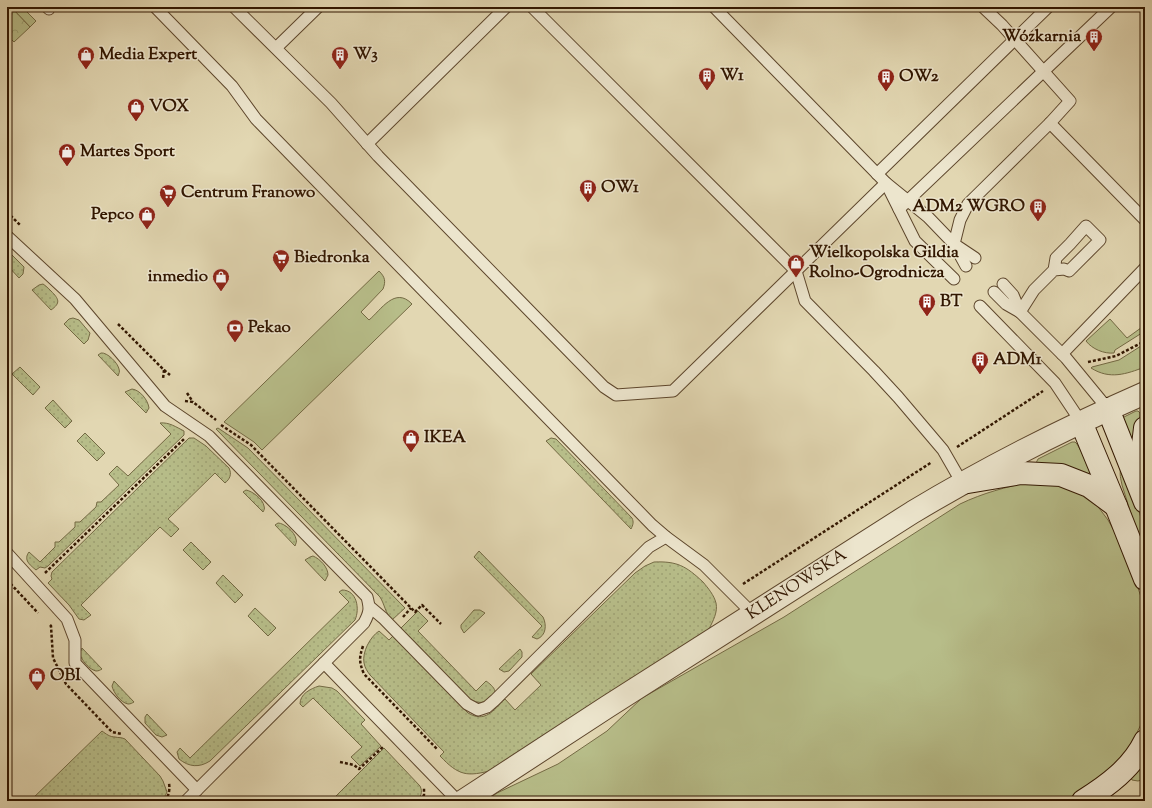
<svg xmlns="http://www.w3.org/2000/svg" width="1152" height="808" viewBox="0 0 1152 808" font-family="'Sorts Mill Goudy',serif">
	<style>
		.grass { fill: #b7bd89; stroke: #746a44 }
		.park { fill: url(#park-crowns); stroke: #746a44 }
		.garden { fill: url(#garden-dots); stroke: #746a44 }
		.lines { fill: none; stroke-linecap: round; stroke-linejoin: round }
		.service-casing { stroke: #5d462c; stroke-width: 13 }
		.minor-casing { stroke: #5d462c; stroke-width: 24 }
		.secondary-casing { stroke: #311600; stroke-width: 24 }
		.path { stroke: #311600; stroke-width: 2.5; stroke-dasharray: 3 2; stroke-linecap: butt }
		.service { stroke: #ece5cd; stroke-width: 11 }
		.minor { stroke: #ece5cd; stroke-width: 22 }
		.secondary { stroke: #ece5cd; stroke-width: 22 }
		.labels { text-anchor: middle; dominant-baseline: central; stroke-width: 3; stroke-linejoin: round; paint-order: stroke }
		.poi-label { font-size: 17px; font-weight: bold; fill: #311600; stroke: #ece5cd; text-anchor: start }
		.street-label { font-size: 17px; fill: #311600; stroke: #ece5cd }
	</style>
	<defs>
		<pattern id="park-crowns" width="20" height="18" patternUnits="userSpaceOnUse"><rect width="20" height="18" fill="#b7bd89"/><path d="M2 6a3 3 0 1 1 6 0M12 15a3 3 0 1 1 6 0" fill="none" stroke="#9ea274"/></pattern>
		<pattern id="garden-dots" width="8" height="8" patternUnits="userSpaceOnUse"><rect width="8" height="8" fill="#b7bd89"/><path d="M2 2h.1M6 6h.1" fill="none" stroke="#9ea274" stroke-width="1.8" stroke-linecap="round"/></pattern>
	</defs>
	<rect width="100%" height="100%" fill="#e2d7b2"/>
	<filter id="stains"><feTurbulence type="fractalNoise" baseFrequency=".005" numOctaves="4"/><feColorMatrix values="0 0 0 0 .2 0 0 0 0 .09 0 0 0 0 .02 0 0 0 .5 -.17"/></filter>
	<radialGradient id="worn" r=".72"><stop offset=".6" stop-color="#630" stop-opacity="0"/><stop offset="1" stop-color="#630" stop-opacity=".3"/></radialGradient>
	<g class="grass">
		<polygon points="11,7 22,7 36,21 30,27"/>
		<path d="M379,271c6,6 7,10 4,18l-22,23 8,8c12,-10 26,-34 43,-16l-150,146 -8,-8 -30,-20z"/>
		<path d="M1110,319l17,19 18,-13v6l-30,19 -1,3c-10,1 -22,-4 -28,-12z"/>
		<path d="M1141,346h4v21c-19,7 -35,13 -54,1l1,-1 27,-7z"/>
		<path d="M1136,411h2l2,2v3c-3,7 -5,21 -9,26l-10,-22 3,-3z"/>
		<polygon points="1072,442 1075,442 1077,444 1096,478 1036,463 1038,459"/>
		<path d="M1121,468l9,14 15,49v27l-23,-73c-1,-5 -3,-12 -1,-17z"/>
		<path d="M1030,482l31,2 28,13 10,11 9,12 9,16 18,43 10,30v107l-14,29 -19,25 -34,24 -13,7h-580l12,-8 61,-29 49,-33 35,-33 142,-81 176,-113c23,-11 46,-17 70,-22z"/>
		<polygon points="1145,755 1145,779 1138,781 1132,780 1131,778"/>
	</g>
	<polygon class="park" points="7,7 11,7 30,27 14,42 7,35"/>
	<g class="garden">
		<polygon points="9,253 12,255 24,267 23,274 19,278 7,265 7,254"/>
		<path d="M43,284c3,2 5,4 8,7 8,8 10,12 0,19l-19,-20 7,-5z"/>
		<polygon points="73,318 79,320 90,333 88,340 84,344 64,324 69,319"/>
		<path d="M101,353c6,-1 17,10 18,16 1,3 0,4 -1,7l-20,-21z"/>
		<polygon points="20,367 40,387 33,395 12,374"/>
		<path d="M132,389c8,1 16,11 17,19l-3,5 -21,-21z"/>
		<polygon points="53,400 72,421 65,428 45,408"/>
		<path d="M160,423c9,-1 16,4 24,8v4l-136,131 -3,2 -5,-1 -4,3c-6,-5 -13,-10 -7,-18l11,10 15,-15v-5h4l16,-15v-5h5l16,-15 1,-5h4l18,-17 -10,-11 8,-8 11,10 43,-42z"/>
		<path d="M218,428l30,20 157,160 -13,12c-7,-7 -7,-15 -12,-23l-164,-168z"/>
		<polygon points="85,433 105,453 97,461 77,441"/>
		<path d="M189,438h5l12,8 23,22c3,6 1,11 -4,15l-10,-10 -47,46 11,10 -8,8 -11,-10 -79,78 10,10 -7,5 -5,-1 -10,-14 -21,-22 4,-4 -1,-3 1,-4z"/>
		<path d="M551,438l5,1 76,79c2,4 1,7 -1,11l-85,-88z"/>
		<path d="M246,490c6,1 17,9 18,16 1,3 0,4 -1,6l-20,-20z"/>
		<path d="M278,523c6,0 17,9 18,16 1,3 0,4 -1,7l-20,-21z"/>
		<polygon points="191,542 211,562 203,570 183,550"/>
		<path d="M479,551l64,66c4,8 3,19 -6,22l-5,-2 10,-11 -68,-69z"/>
		<path d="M313,556c7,3 15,11 15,19l-3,6 -20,-21 5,-3z"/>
		<path d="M654,562c23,-1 32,4 49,20 5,6 11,13 13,21 2,9 -3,18 -7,26l-216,141c-26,7 -34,6 -53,-14l4,-4 -74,-77c-3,-4 -5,-7 -6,-12 -2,-11 6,-26 15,-32l10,9 4,-4 75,77c17,10 25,-2 37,-14l10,11 26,-25 -10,-11 104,-101 10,-7z"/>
		<polygon points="223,575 243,595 235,603 216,583"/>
		<path d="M342,590c15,0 18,19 13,30l-145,141c-11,7 -21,6 -31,-2l-2,-7 3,-4 10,10 159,-156 -10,-10z"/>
		<polygon points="255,608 276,628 268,636 248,616"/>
		<polygon points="474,610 480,610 485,613 464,633 461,628 461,625"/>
		<path d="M418,611l10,10 -10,10 58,60 10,-10c3,2 8,6 9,10 0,2 -2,3 -3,5 -8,8 -13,8 -23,3l-68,-71z"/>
		<path d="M82,648l20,21c-2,1 -3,2 -6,2 -6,-1 -15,-11 -16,-17 0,-3 1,-3 2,-6z"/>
		<polygon points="520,649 522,652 522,657 509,671 504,672 499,669"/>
		<path d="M114,681l20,21c-2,1 -3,2 -6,2 -7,-1 -15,-12 -16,-18z"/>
		<path d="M319,686l13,2 5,3 28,29 -4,4 20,22 -21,20 -9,-9 11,-10 -49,-49 -10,9 -3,-3c0,-10 10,-15 19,-18z"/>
		<polygon points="147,714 167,735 162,737 156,735 145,723 145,717"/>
		<path d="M102,731c4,3 8,6 13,6 4,1 6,0 10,2l35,37 3,5 4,11 -3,6 -4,3h-130z"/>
		<path d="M384,748l36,38c3,6 1,11 -4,15h-85z"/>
	</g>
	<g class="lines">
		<g class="service-casing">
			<g id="service">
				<polyline points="47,7 49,9"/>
				<polyline points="155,7 232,86 256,119 652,525 666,537 704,565 753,614"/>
				<polyline points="234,7 331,103 378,156 604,387 616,395 673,391 886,183"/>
				<polyline points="532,7 796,271 805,301 874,371 898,397 943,450 962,483"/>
				<polyline points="714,7 886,183 928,217 954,244 966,266"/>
				<polyline points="276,48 318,7"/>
				<polyline points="1050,123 1145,220"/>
				<polyline points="367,144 506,7"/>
				<polyline points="877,174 1048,7"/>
				<polyline points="888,187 915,241 954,279"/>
				<polyline points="899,209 1111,7"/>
				<path d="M7,236l68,63 90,107 44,30 158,161c3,11 3,15 -3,26l-167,167 -122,-127v-23l-8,-21 -60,-66"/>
				<polyline points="975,258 954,244 960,220 968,204 1050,123 1070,101 1002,25 983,7"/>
				<polyline points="1003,284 1013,295 1020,312"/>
				<polyline points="994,292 1006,304 1020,312 1066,358 1108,409"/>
				<polyline points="980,306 1055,383 1081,422"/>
				<polyline points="1020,312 1034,290 1054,270 1064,269 1069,271 1100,240 1086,226 1070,244 1056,258 1054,270"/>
				<polyline points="1062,354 1145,268"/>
				<polyline points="370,607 383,618 467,704 478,710 487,707 495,700 649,547 666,537"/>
				<polyline points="324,663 458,801"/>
				<polyline points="186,801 197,790"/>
			</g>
		</g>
		<g class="minor-casing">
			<path id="minor" d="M463,801l144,-94 306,-195c75,-45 152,-84 232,-119"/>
		</g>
		<g class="secondary-casing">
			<g id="secondary">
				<polyline points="1108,409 1145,502"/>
				<polyline points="1081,422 1116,506 1145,579"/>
				<polyline points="962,483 1021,473 1061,475 1089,486 1116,506"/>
				<path d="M1145,484c-3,-19 -3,-37 0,-56"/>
				<path d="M1083,801c24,-15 49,-33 62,-60"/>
			</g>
		</g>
		<g class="path">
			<polyline points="7,212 21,226"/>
			<polyline points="118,324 164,370 163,379"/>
			<polyline points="1088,362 1116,356 1145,341"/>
			<polyline points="164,370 170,375"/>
			<polyline points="187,393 193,402"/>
			<polyline points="185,401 193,402 216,420"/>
			<polyline points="221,425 251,445 415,612 422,605 441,624"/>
			<polyline points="957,447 1043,391"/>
			<polyline points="45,573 185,438"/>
			<polyline points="7,580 38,613"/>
			<polyline points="743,584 932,462"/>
			<polyline points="403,617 411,608"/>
			<polyline points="50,625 51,626 53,658 66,684 112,732 122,734"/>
			<path d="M363,646c-4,12 -4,16 1,28l73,75"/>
			<polyline points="340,762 354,765 359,769 384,746"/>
			<path d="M165,801c4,-6 5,-11 4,-18"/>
			<polyline points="421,801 424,795 424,788"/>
		</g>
		<use href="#service" class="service"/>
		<use href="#minor" class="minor"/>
		<use href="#secondary" class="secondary"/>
	</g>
	<defs>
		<g id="building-pin" transform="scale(0.9)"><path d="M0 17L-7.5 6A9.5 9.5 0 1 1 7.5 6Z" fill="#8f2418" stroke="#ece5cd"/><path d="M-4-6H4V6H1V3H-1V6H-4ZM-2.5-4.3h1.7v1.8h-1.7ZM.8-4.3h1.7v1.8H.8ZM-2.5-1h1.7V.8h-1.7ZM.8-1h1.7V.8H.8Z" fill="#fff"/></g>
		<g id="shop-pin" transform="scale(0.9)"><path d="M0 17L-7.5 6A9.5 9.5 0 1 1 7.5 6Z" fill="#8f2418" stroke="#ece5cd"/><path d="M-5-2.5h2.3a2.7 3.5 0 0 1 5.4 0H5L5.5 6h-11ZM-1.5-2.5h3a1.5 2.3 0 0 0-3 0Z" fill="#fff"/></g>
		<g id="supermarket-pin" transform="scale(0.9)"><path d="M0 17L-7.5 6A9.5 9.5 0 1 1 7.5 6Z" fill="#8f2418" stroke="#ece5cd"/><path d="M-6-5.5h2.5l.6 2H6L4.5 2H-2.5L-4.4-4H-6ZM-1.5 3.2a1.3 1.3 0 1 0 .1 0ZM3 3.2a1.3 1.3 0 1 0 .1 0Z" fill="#fff"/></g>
		<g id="bank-pin" transform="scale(0.9)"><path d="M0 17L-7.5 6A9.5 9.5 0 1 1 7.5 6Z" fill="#8f2418" stroke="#ece5cd"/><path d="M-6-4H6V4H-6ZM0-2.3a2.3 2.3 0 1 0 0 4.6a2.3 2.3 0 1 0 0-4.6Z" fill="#fff"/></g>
	</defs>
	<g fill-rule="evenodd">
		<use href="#building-pin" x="1094" y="37"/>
		<use href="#shop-pin" x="86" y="55"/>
		<use href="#building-pin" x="340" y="55"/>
		<use href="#building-pin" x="707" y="76"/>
		<use href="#building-pin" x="886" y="77"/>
		<use href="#shop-pin" x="136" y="107"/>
		<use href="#shop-pin" x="67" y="152"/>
		<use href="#building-pin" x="588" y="188"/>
		<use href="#supermarket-pin" x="168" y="193"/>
		<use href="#building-pin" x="1038" y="207"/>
		<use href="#shop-pin" x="147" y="215"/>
		<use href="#supermarket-pin" x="281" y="258"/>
		<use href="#shop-pin" x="796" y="263"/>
		<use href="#shop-pin" x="221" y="277"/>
		<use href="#building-pin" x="927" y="302"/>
		<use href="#bank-pin" x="235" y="328"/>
		<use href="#building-pin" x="980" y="360"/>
		<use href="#shop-pin" x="411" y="438"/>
		<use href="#shop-pin" x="37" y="676"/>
	</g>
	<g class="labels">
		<g class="poi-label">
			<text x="1081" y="37" text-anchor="end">Wózkarnia</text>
			<text x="99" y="55">Media Expert</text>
			<text x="353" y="55">W3</text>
			<text x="720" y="76">W1</text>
			<text x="899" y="77">OW2</text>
			<text x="149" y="107">VOX</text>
			<text x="80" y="152">Martes Sport</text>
			<text x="601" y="188">OW1</text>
			<text x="181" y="193">Centrum Franowo</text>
			<text x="1025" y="207" text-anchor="end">ADM2 WGRO</text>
			<text x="134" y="215" text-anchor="end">Pepco</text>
			<text x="809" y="253">Wielkopolska Gildia<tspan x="809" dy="20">Rolno-Ogrodnicza</tspan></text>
			<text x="294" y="258">Biedronka</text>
			<text x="208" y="277" text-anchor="end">inmedio</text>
			<text x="940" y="302">BT</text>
			<text x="248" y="328">Pekao</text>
			<text x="993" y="360">ADM1</text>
			<text x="424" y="438">IKEA</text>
			<text x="50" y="676">OBI</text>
		</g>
		<g class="street-label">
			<text transform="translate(797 585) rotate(-33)">KLENOWSKA</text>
		</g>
	</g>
	<rect width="1152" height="808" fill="none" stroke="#e2d7b2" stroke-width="24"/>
	<rect x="8" y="8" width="1136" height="792" fill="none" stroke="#311600" stroke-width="2"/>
	<rect x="12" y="12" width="1128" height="784" fill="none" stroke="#311600"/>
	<rect width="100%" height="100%" filter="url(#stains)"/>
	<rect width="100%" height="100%" fill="url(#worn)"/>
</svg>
